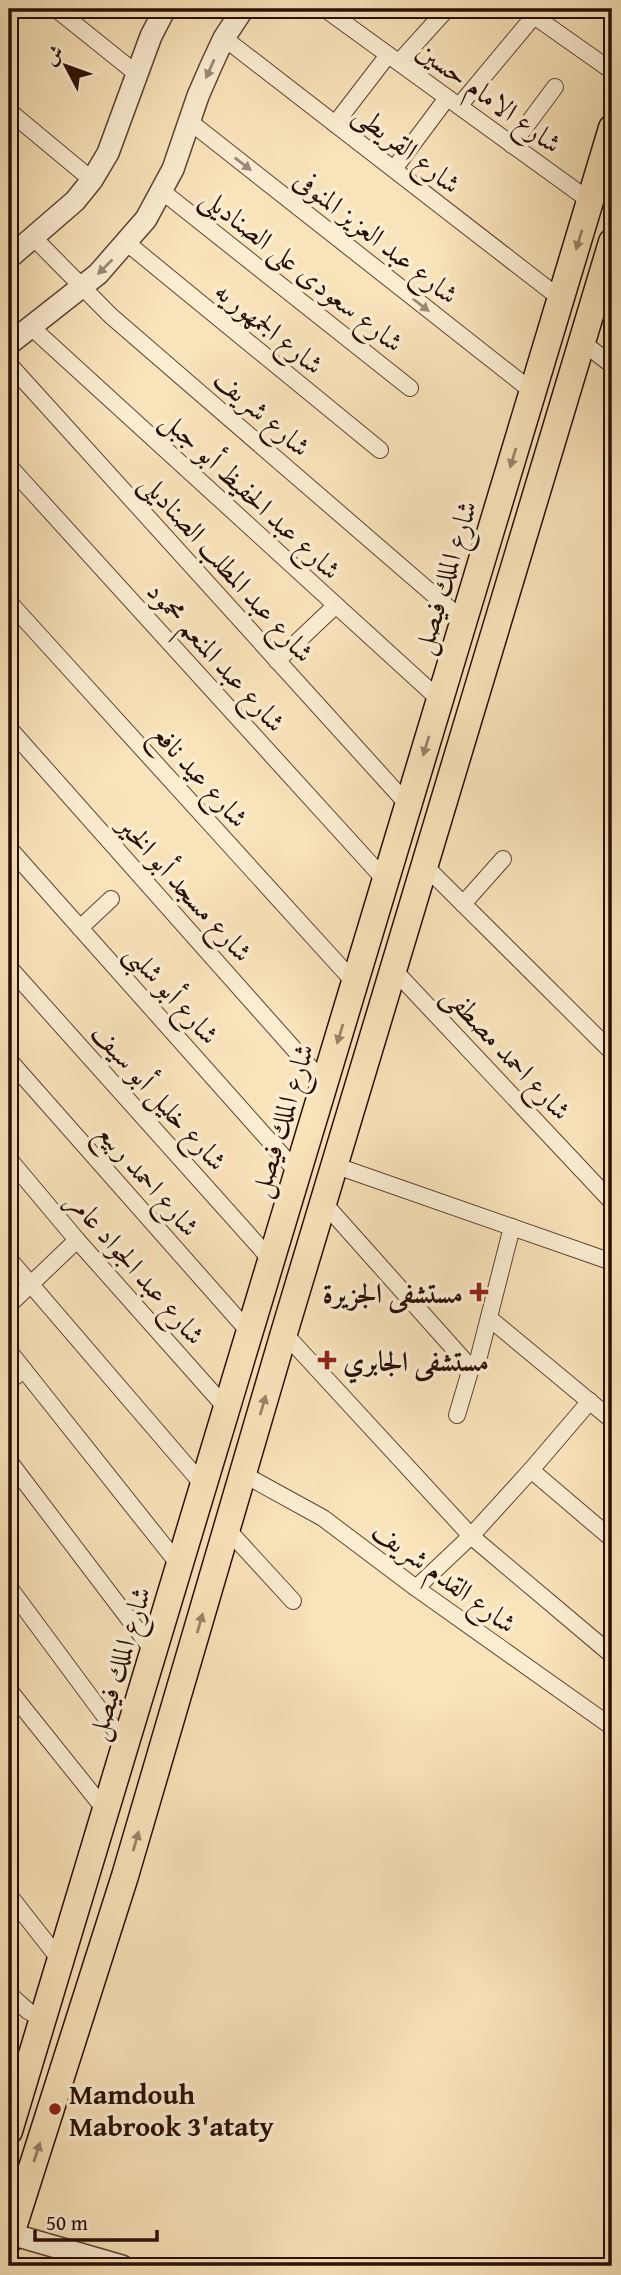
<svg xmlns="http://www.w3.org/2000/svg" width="621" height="2275" viewBox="0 0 621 2275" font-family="'Gentium Book Plus',Amiri,serif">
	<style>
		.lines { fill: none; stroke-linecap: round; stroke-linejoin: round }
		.minor-casing { stroke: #5c4433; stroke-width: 18 }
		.tertiary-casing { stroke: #5c4433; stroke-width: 24 }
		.primary-casing { stroke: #280f06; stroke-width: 29 }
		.minor { stroke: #fbedd2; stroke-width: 16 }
		.tertiary { stroke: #fbedd2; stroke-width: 21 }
		.primary { stroke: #f9e3ba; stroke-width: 26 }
		.oneway { fill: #9c8976 }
		.oneway2 { fill: #9b8469 }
		.poi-dot { fill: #8f2418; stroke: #fbedd2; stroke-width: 2.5 }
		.labels { text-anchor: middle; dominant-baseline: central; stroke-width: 7; stroke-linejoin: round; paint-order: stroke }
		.street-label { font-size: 28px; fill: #280f06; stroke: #fbedd2 }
		.poi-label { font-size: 28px; font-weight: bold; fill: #280f06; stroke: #fbedd2; text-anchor: start }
	</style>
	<rect width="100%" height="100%" fill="#f9e3ba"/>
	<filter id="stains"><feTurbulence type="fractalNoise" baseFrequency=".00286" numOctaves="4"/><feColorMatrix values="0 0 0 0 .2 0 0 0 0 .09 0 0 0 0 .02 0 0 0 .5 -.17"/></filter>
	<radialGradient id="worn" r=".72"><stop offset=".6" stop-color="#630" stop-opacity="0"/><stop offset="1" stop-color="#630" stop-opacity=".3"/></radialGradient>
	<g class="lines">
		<g class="minor-casing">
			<g id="minor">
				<polyline points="56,9 137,74"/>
				<polyline points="325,9 590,201"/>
				<polyline points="524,9 612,71"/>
				<polyline points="224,38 561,299"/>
				<polyline points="399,62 447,9"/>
				<polyline points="459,106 534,16"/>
				<polyline points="9,111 92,180"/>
				<polyline points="189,121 533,392"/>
				<polyline points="335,124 388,55"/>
				<polyline points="512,145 555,87"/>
				<polyline points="394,169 447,98"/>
				<polyline points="163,192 410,388"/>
				<polyline points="33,237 111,316 464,621"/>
				<polyline points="127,243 380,450"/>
				<polyline points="30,326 440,700"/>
				<polyline points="582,342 612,365"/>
				<polyline points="9,364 409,806"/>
				<polyline points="9,466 386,881"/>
				<polyline points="9,602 355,983"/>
				<polyline points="277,661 335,606"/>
				<polyline points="9,728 325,1084"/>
				<polyline points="9,848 298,1173"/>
				<polyline points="424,865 612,1052"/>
				<polyline points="463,904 503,859"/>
				<polyline points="80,928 111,899"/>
				<polyline points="9,967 272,1261"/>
				<polyline points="393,969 612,1202"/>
				<polyline points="9,1060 250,1333"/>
				<polyline points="9,1159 77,1240 227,1409"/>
				<polyline points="334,1165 612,1262"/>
				<polyline points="323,1202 471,1368 477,1364 512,1227"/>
				<polyline points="9,1259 204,1486"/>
				<polyline points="9,1305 77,1240"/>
				<polyline points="489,1318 612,1420"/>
				<polyline points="284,1333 471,1536 612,1655"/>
				<polyline points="9,1351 180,1566"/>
				<polyline points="9,1381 24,1370"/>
				<polyline points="457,1415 471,1368"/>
				<polyline points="9,1461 154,1652"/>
				<polyline points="531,1470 612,1539"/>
				<polyline points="243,1474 323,1518 416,1588 612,1727"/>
				<polyline points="227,1529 293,1601"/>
				<polyline points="9,1587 126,1745"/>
				<polyline points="416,1588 471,1536 531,1470 590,1401"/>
				<polyline points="9,1690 106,1811"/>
				<polyline points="9,1895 60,1960"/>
				<polyline points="9,1994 28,2011 42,2019"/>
			</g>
		</g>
		<g class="tertiary-casing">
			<g id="tertiary">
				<polyline points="9,258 75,201 92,180 108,153 151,36 165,9"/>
				<polyline points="9,344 98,274 146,219 173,169 198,96 211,66 224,38 243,9"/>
				<polyline points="11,2234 122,2266"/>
			</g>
		</g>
		<g class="primary-casing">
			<g id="primary">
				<polyline points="9,2131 612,128"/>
				<polyline points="9,2240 125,1876 284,1333 612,242"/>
			</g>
		</g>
		<use href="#minor" class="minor"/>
		<use href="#tertiary" class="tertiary"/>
		<use href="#primary" class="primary"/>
	</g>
	<defs><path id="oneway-solid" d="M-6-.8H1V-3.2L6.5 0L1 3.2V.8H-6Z" transform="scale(1.75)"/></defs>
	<g class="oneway">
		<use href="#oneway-solid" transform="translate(210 69) rotate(114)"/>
		<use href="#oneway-solid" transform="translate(243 164) rotate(38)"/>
		<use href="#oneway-solid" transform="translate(105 267) rotate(135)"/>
		<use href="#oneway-solid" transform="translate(421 305) rotate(38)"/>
	</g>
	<g class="oneway2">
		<use href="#oneway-solid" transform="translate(579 240) rotate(107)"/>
		<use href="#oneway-solid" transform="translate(513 458) rotate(107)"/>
		<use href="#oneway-solid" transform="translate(426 746) rotate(107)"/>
		<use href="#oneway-solid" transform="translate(340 1034) rotate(107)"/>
		<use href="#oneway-solid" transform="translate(263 1405) rotate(-74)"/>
		<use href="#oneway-solid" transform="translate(200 1623) rotate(-74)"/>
		<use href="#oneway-solid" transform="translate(136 1841) rotate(-74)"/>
		<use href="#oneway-solid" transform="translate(37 2152) rotate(-72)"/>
	</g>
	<g class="poi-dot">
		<path d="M475.5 1281.5h7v7h7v7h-7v7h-7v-7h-7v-7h7z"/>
		<path d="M323.5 1349.5h7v7h7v7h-7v7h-7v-7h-7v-7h7z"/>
		<circle cx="55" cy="2109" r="7"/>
	</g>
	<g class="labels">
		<g class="street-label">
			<text transform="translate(490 96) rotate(36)">شارع الامام حسين</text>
			<text transform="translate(408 148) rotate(38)">شارع القريطى</text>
			<text transform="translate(377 236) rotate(38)">شارع عبد العزيز المنوفى</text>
			<text transform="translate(303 269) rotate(38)">شارع سعودى على الصناديلى</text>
			<text transform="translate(270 327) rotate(39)">شارع الجمهوريه</text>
			<text transform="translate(263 412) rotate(41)">شارع شريف</text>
			<text transform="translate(252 494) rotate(43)">شارع عبد الحفيظ أبو جبل</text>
			<text transform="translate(228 567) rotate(48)">شارع عبد المطلب الصناديلى</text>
			<text transform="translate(444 577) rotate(-73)">شارع الملك فيصل</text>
			<text transform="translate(217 656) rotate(48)">شارع عبد المنعم محمود</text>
			<text transform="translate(201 775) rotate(48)">شارع عيد نافع</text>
			<text transform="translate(186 888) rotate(48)">شارع مسجد أبو الخير</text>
			<text transform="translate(173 993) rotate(48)">شارع أبو شلبى</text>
			<text transform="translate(508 1052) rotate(47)">شارع احمد مصطفى</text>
			<text transform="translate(160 1096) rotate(48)">شارع خليل أبو سيف</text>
			<text transform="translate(281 1120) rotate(-73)">شارع الملك فيصل</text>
			<text transform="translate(149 1179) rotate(49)">شارع احمد ربيع</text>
			<text transform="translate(137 1267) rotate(49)">شارع عبد الجواد عامر</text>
			<text transform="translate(445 1576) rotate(36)">شارع القدم شريف</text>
			<text transform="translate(118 1663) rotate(-73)">شارع الملك فيصل</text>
		</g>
		<g class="poi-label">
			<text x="463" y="1292" text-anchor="end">مستشفى الجزيرة</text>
			<text x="343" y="1360">مستشفى الجابري</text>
			<text x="69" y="2093">Mamdouh<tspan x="69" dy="32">Mabrook 3'ataty</tspan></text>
		</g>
	</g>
	<rect width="621" height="2275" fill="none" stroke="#f9e3ba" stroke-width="35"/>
	<rect x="10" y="10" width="600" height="2254" fill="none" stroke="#280f06" stroke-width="3.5"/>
	<rect x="18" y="18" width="586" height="2240" fill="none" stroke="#280f06" stroke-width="2"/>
	<g transform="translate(66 66) rotate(311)" stroke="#fbedd2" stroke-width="5" paint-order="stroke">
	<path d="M0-5L12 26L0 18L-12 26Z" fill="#280f06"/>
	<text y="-10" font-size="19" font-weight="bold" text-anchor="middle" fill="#280f06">ش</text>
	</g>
	<path d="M35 2230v10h122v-10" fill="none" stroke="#280f06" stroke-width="3.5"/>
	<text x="46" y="2230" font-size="21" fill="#280f06" stroke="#fbedd2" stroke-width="5" paint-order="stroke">50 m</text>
	<rect width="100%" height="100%" filter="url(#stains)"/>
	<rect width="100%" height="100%" fill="url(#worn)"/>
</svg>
